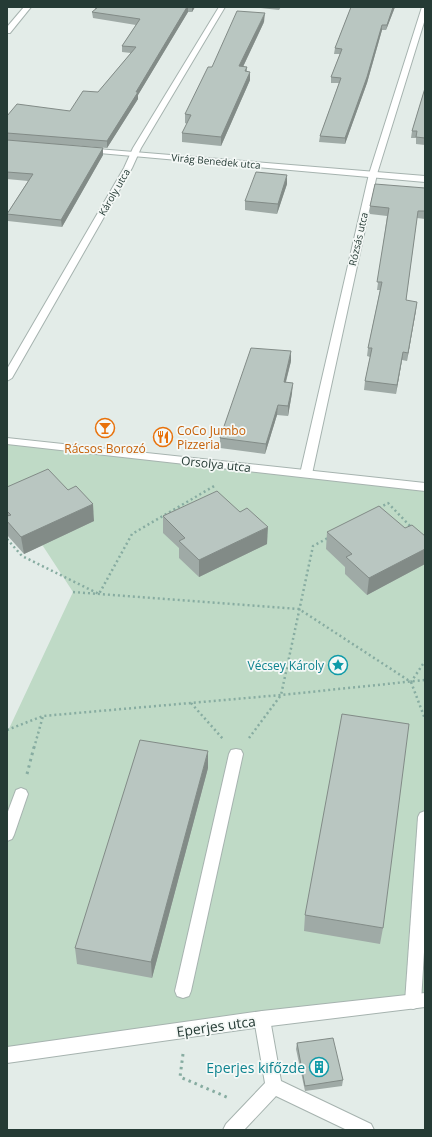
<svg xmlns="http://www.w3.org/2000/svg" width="432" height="1137" viewBox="0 0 432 1137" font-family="'Open Sans',sans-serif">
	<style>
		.green { fill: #bfdac6 }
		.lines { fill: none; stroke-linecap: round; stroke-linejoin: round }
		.service-casing { stroke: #a6b3af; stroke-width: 2 }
		.minor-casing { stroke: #a6b3af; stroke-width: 2 }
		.tertiary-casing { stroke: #a6b3af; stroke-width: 2 }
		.path-far1 { stroke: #87aca1; stroke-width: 2.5; stroke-dasharray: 2 3; stroke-linecap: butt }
		.path { stroke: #87aca1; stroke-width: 3; stroke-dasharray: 2.5 4; stroke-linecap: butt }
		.service { fill: #fff; fill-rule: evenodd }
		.minor { fill: #fff; fill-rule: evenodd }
		.tertiary { fill: #fff; fill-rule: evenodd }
		.wall { fill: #9faaa6 }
		.shaded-wall { fill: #828b87 }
		.building { fill: #b9c6c1; stroke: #828b87 }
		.labels { text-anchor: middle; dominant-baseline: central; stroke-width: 3.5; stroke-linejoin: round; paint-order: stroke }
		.far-street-label { font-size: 10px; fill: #253b35; stroke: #f4f8f6 }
		.food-label { font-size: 12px; fill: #c56008; stroke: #f4f8f6; text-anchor: start }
		.street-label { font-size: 12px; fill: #253b35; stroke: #f4f8f6 }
		.culture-label { font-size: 12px; fill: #0d838f; stroke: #f4f8f6; text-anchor: end }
		.near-street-label { font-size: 14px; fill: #253b35; stroke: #f4f8f6 }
		.near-culture-label { font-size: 14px; fill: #0d838f; stroke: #f4f8f6; text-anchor: end }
	</style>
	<rect width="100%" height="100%" fill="#e3ece8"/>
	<polygon class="green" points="7,441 425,488 425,1000 7,1055 7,733 73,592 7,491"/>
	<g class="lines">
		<g class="service-casing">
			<g id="service">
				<polygon points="236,749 241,750 243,754 191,991 189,996 183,998 177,996 175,991 229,754 231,750"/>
				<polygon points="21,788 26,790 28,794 14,835 12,839 7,841 7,814 16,790"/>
				<polygon points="425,811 425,935 421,1002 419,1007 413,1009 407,1007 405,1002 418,817 420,813"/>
			</g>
		</g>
		<g class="minor-casing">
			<g id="minor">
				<polygon points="24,7 31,7 10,33 7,33 7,27"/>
				<polygon points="219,7 225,7 141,148 132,168 12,378 7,381 7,369 124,168 133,148"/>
				<polygon points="422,7 425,7 425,19 377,174 312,474 310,477 302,477 300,474 369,174"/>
				<polygon points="262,1011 268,1014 270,1019 281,1081 371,1124 374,1130 347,1130 276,1096 244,1130 223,1130 226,1124 265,1083 254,1019 256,1014"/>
			</g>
		</g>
		<g class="tertiary-casing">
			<g id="tertiary">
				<polygon points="85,148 425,176 425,182 88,152 84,150"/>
				<polygon points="7,438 425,483 425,491 7,444"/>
				<polygon points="425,993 425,1007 262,1027 7,1063 7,1047 262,1011"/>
			</g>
		</g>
		<g class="path-far1">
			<polyline points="379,508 388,503 411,527"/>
			<polyline points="7,539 22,556 99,594 132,534 216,485"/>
			<polyline points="73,592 299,609 411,682 425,661"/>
			<polyline points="411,682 425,719"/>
			<polyline points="191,703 223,739"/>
			<polyline points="7,730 43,716 281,695 425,680"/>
			<polyline points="249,738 281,695 313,546 328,538"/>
			<polyline points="34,748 43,716"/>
		</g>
		<g class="path">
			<polyline points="27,774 34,747"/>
			<polyline points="183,1054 180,1077 229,1098"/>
		</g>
		<use href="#service" class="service"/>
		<use href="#minor" class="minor"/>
		<use href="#tertiary" class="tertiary"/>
	</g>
	<g class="wall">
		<polygon points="95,7 195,7 192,12 188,12 138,95 138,99 107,148 59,144 103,148 103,155 62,227 8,221 7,214 28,181 7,179 7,116 70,111 98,92 131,53 122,52 122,46 136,25 93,18 92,12 95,10"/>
		<polygon points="251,7 281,7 279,10"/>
		<polygon points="351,7 395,7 386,30 382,30 367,83 345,144 319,142 320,136 339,83 331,83 331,77 340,54 334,54 335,48"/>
		<polygon points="264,22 243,67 247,67 247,71 250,80 221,146 182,142 182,133 187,124 185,123 185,114"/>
		<polygon points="425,88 425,145 416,144 416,138 411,138 412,131"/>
		<polygon points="287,184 277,214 245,210 245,201"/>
		<polygon points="425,188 425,219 417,218 406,300 416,310 407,361 402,360 396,394 364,390 365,381 370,357 367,356 368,348 380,290 377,290 387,216 370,214 370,206"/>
		<polygon points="291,361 286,382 292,393 288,416 277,415 265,454 220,448 220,438"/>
		<polygon points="7,487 94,521 24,554 7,535"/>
		<polygon points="163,516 267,544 199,577 179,558 179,548 163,533"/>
		<polygon points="405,528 425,536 425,564 367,595 345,574 345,567 326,549 327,532"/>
		<polygon points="208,768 152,978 77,964 75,948"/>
		<polygon points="305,915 383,928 380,944 304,931"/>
		<polygon points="297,1043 343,1080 342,1086 305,1091 296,1049"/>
	</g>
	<g class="shaded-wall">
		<polygon points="187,7 188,7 188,12 138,95 138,99 107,148 107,141 136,92"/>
		<polygon points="192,7 195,7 192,12"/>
		<polygon points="393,7 395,7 386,30 387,25"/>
		<polygon points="265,13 264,22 239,75 239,66"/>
		<polygon points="382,25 382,30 367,83 345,144 345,138"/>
		<polygon points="250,72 250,80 221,146 221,137"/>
		<polygon points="103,148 103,155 62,227 61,220"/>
		<polygon points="287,175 287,184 277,214 278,204"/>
		<polygon points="417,302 416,310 407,361 408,353"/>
		<polygon points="291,351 291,361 283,392 284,382"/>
		<polygon points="403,352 402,360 396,394 397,385"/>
		<polygon points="293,383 292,393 288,416 288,406"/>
		<polygon points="278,405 277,415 265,454 266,444"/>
		<polygon points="93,504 94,521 24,554 21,537"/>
		<polygon points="268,527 267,544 199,577 199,560"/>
		<polygon points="425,549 425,564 367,595 369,578"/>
		<polygon points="208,751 208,768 152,978 151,962"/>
	</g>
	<g class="building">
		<polygon points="98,7 187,7 136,92 138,92 107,141 7,133 7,116 17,104 70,111 83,91 98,92 136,47 122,46 140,19 92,12"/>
		<polygon points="351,7 393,7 387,25 382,25 367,77 345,138 320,136 341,78 331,77 342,49 335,48"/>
		<polygon points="237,11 265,13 239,66 247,67 245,71 250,72 221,137 182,133 191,115 185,114 208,67 212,67"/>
		<polygon points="425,88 425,138 416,137 417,131 412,131"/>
		<polygon points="7,140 103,148 61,220 7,214 33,174 7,172"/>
		<polygon points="256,172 287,175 278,204 245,201"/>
		<polygon points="375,184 425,188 425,211 418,211 406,300 417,302 408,353 403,352 397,385 365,381 372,348 368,348 382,282 377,282 389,208 370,206"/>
		<polygon points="251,348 291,351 284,382 293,383 288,406 278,405 266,444 220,438"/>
		<polygon points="48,469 68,490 76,486 93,504 21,537 7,521 7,516 11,515 7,511 7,487"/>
		<polygon points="217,491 240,512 247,508 268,527 199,560 179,541 185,538 163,516"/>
		<polygon points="379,506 405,528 412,525 425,536 425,549 369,578 346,557 352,554 327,532"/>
		<polygon points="342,714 409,724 383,928 305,915"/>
		<polygon points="140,740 208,751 151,962 75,948"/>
		<polygon points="333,1038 343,1080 305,1086 297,1043"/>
	</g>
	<defs>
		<g id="bar-ring" transform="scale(1)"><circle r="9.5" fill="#f4f8f6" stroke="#e8710a" stroke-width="1.5"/><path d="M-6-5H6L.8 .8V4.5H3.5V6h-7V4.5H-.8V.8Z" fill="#e8710a"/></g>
		<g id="restaurant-ring" transform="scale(1)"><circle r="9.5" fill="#f4f8f6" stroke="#e8710a" stroke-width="1.5"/><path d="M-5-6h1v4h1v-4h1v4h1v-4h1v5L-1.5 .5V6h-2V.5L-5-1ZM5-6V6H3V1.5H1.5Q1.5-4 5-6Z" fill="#e8710a"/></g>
		<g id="sight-ring" transform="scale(1)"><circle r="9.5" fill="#f4f8f6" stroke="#0f9aa8" stroke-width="1.5"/><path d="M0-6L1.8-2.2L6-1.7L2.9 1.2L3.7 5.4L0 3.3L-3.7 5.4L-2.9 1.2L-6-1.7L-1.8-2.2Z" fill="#0f9aa8"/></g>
		<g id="building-ring" transform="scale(1)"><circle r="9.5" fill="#f4f8f6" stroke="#0f9aa8" stroke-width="1.5"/><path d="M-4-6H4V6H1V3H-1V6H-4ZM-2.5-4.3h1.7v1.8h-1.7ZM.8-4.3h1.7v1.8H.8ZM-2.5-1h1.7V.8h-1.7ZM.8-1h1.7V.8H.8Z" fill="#0f9aa8"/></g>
	</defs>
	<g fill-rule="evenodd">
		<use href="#bar-ring" x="105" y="428"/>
		<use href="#restaurant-ring" x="163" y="437"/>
		<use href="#sight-ring" x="338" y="665"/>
		<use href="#building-ring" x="319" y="1067"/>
	</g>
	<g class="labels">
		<g class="far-street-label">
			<text transform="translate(216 161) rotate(5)">Virág Benedek utca</text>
			<text transform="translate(114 192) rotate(-60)">Károly utca</text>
			<text transform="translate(358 239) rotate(-77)">Rózsás utca</text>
		</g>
		<g class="food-label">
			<text x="177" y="430">CoCo Jumbo<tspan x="177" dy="14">Pizzeria</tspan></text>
			<text x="105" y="448" text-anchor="middle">Rácsos Borozó</text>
		</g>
		<g class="street-label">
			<text transform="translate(216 464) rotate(6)">Orsolya utca</text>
		</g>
		<g class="culture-label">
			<text x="324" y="665">Vécsey Károly</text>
		</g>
		<g class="near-street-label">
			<text transform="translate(216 1026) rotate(-8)">Eperjes utca</text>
		</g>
		<g class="near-culture-label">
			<text x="305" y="1067">Eperjes kifőzde</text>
		</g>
	</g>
	<rect width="432" height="1137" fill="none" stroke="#253b35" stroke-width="16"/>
</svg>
